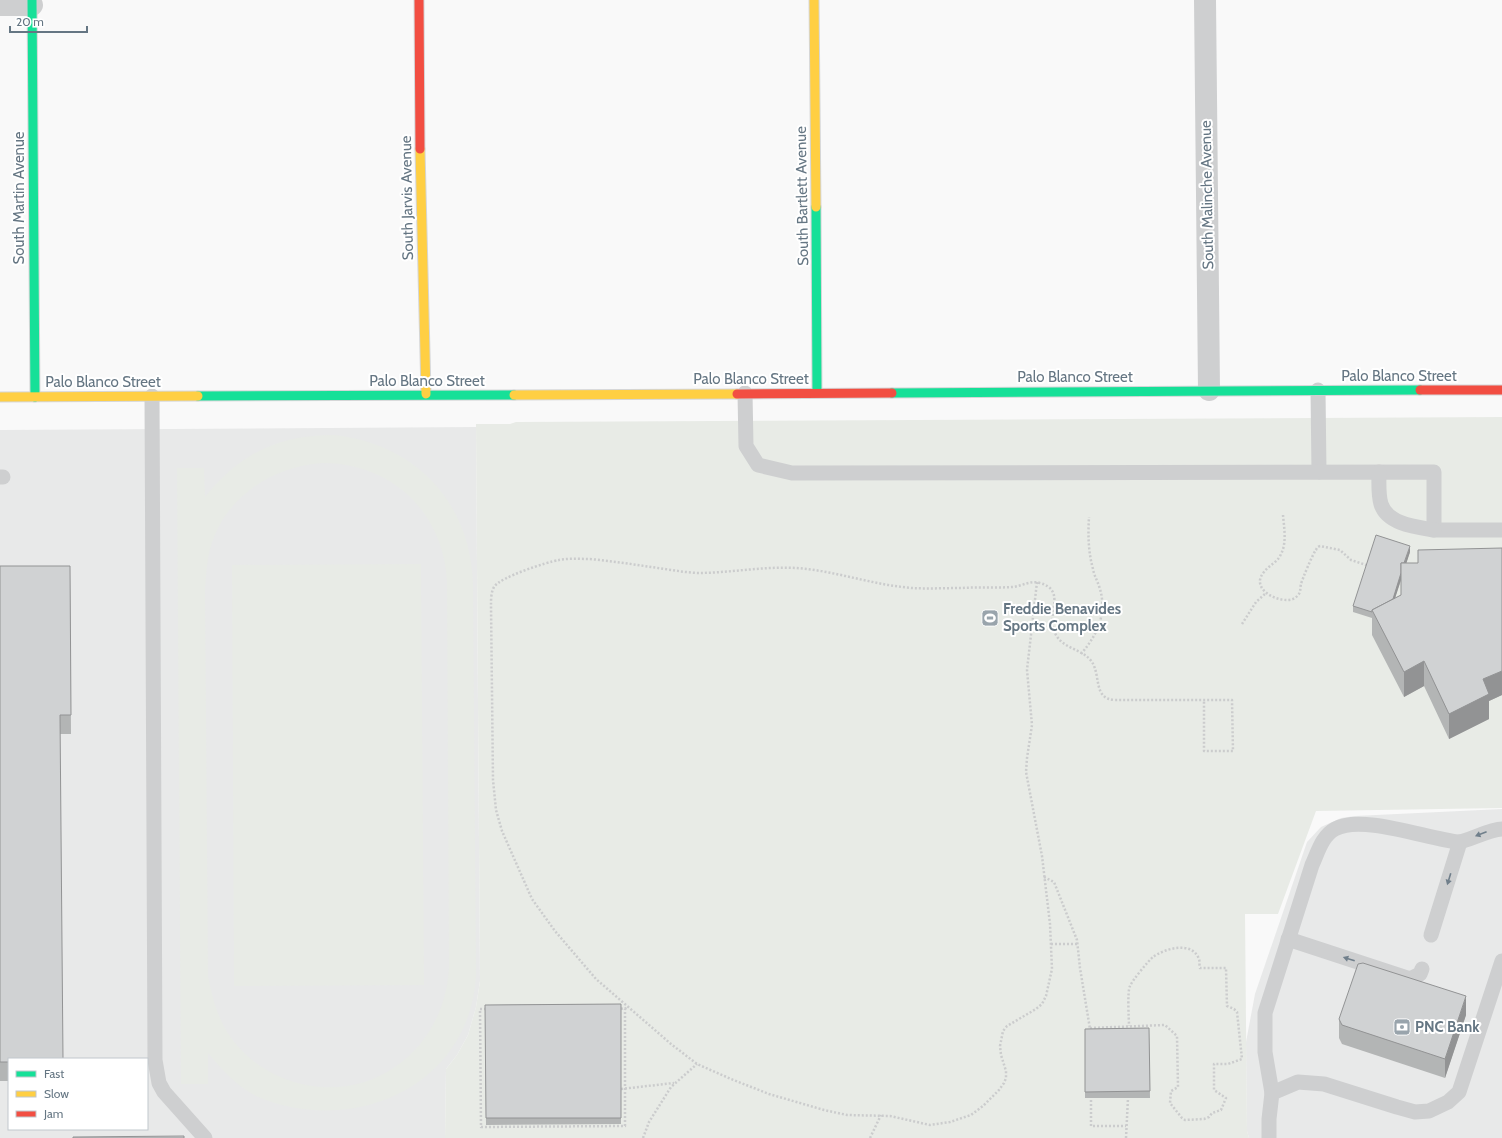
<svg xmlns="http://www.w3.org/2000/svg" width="1502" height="1138" viewBox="0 0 1502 1138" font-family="Cabin,sans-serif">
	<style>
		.built { fill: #e8e9e9; fill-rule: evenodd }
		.green { fill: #e8ebe6; fill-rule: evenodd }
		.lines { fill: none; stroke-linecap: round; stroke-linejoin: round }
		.fast-casing { stroke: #d5d6d7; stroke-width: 11 }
		.slow-casing { stroke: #d5d6d7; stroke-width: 11 }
		.jam-casing { stroke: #d5d6d7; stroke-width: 11 }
		.path { stroke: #cbcccd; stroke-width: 2.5; stroke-dasharray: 2 2; stroke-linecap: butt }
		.lane { stroke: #cecfd0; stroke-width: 15 }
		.street { stroke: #cecfd0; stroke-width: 22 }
		.fast { stroke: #16e098; stroke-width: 9 }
		.slow { stroke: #ffcf43; stroke-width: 9 }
		.jam { stroke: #f24e42; stroke-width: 9 }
		.wall { fill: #b3b5b5; fill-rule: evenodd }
		.shaded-wall { fill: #929394 }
		.building { fill: #d0d2d3; stroke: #929394 }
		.oneway { fill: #707f8b }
		.labels { text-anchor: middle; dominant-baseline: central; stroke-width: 4; stroke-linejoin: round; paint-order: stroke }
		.street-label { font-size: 15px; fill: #657683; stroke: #fff }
		.poi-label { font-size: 15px; font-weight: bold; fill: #657683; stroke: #fff; text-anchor: start }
	</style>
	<rect width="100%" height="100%" fill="#f9f9f9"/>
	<g class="built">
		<path d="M476,427l4,554 -4,26 -8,28 -11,20 -11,14 -1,69h-445v-708zM9,1059h138v70h-138z"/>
		<polygon points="1502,809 1502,1138 1249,1138 1247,1131 1246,1042 1255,994 1307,842 1321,827 1341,818 1355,816"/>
	</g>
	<g class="green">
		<polygon points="1502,417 1502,808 1316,811 1278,914 1245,914 1247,1131 1249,1138 445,1138 446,1069 457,1055 468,1035 476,1007 480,981 476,424 510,424 516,422"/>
		<path d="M334,435c81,9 137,67 139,150l3,389c-5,112 -123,164 -220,122 -19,-10 -34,-26 -48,-43v31h-27l-4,-616h27l1,29c35,-43 72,-62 129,-62zM322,463c70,0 121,49 125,118l2,385c-3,86 -84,145 -166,112 -23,-9 -44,-26 -57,-48 -10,-17 -14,-34 -18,-54l-3,-388c1,-8 1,-15 2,-22 6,-60 58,-99 115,-103z"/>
		<polygon points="421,564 424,985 234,986 232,565"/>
	</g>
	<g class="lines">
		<g class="fast-casing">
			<g id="fast">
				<polyline points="32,0 35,397"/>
				<polyline points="816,207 817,392"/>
				<polyline points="892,393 1420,390"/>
				<polyline points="198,396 514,395"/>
			</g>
		</g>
		<g class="slow-casing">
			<g id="slow">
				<polyline points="814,0 816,207"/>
				<polyline points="420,149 426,394"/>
				<polyline points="514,395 737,394"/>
				<polyline points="0,397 198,396"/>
			</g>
		</g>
		<g class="jam-casing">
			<g id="jam">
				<polyline points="419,0 420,149"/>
				<polyline points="1420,390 1502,390"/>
				<polyline points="737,394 892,393"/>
			</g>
		</g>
		<g class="path">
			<path d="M1283,515c1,12 4,28 -2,39 -3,8 -12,11 -17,18 -13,15 8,28 23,28 4,0 8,-1 11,-5 3,-3 2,-7 3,-11 1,-4 12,-31 15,-34 1,-3 2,-3 4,-4l20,4 11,10 18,6"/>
			<path d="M1037,582l-10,88 5,55 -5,33 -1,14 16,84 8,68 2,45 -6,27 -4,8 -6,5 -29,17 -4,5 -3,15 1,9 5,16v7l-2,5 -5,7 -16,16 -12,9 -21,7 -20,3 -40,-9 -43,-1 -23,-5 -55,-16 -38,-15 -34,-15 -26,-20 -75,-65 -41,-48 -23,-32 -30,-68 -6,-21 -3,-30 -2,-175c0,-5 0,-13 3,-18 6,-10 53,-25 65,-27 11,-2 21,-1 31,-1 21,2 41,5 61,8 15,2 30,5 46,6 33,0 67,-7 100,-5 39,3 76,17 115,20 16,1 33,0 49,0 17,-1 35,0 52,-1 9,-1 18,-7 27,-4 25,7 9,28 13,44 5,23 29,20 39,35 9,14 1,37 23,38h117l1,51h-29v-51"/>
			<polyline points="1242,624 1256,602 1266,593"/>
			<path d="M1081,654c17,-20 27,-42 18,-68 -2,-6 -5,-11 -6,-17 -5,-18 -5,-35 -4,-52"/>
			<polyline points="1044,877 1054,882 1077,940 1080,968 1090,1029"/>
			<polyline points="1051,944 1077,944"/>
			<polyline points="617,1008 625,1009 627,1006"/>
			<polyline points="486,1009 480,1009 481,1127 625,1126 625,1009"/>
			<path d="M1090,1028l75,-3 12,11 1,51 -7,4 -1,12 12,15 3,2 19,-1 5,-2 3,-4 9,-3 5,-12 -12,-8v-26h14l14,-5 -5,-47 -3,-3 -7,-3 -1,-38h-26c-1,-3 0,-6 -1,-9 -7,-19 -35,-10 -46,-2 -5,4 -21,24 -23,29 -3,6 -1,33 -1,40"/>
			<polyline points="621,1089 674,1083"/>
			<polyline points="1091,1096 1091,1126 1126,1126"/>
			<polyline points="643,1138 649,1122 671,1087 697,1064"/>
			<polyline points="870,1138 881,1115"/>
			<polyline points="1126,1138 1128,1098"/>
		</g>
		<g class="lane">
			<polyline points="1318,390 1319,472"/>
			<polyline points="745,393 746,446 758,465 792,473 1434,472 1434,530 1502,530"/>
			<polyline points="152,396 155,1060 159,1083 164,1092 205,1138"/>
			<path d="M1379,472c0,10 -1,22 2,32 6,20 35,23 53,26"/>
			<polyline points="0,477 3,477"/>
			<polyline points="1431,935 1460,842"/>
			<polyline points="1288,939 1410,979 1420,974 1422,969"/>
			<path d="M1272,1093l-7,-41v-39l47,-148c6,-13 10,-29 23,-36 27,-15 93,10 123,13 9,0 31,-13 44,-13"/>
			<polyline points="1269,1138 1269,1119 1272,1093 1298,1082 1324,1084 1397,1107 1415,1112 1429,1111 1448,1102 1459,1092 1502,961"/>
		</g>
		<g class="street">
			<polyline points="1205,0 1209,390"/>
			<polyline points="0,5 32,5"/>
		</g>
		<use href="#fast" class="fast"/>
		<use href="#slow" class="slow"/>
		<use href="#jam" class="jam"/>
	</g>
	<g class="wall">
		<path d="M1502,548v147l-13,6v18l-40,20 -25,-53 -20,11 -32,-62v-17l-19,-6v-6l57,-54 -4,11h12zM1401,580v15l-6,3z"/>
		<polygon points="0,566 70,566 71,734 60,734 9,1059 9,1081 0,1081"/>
		<polygon points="621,1004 621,1124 486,1125 485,1005"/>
		<polygon points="1466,1015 1445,1078 1342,1044 1339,1038 1339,1019"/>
		<polygon points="1149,1028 1150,1098 1085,1098 1085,1029"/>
	</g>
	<g class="shaded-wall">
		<polygon points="1410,546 1410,552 1387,623 1387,616"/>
		<polygon points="1424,661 1424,686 1404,697 1404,672"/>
		<polygon points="1502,671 1502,695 1489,701 1489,719 1449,739 1449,714 1483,679"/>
		<polygon points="1466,996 1466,1015 1445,1078 1445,1059"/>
	</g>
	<g class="building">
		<polygon points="1376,535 1410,546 1404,563 1401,563 1401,573 1393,599 1372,610 1372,612 1353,606"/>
		<polygon points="1502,548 1502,671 1483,679 1489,694 1449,714 1424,661 1404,672 1372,610 1401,595 1401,563 1418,563 1418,550"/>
		<polygon points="0,566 70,566 71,715 60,715 63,1059 9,1059 9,1062 0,1062"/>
		<polygon points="1363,963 1466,996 1445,1059 1342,1025 1339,1019 1358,964"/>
		<polygon points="621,1004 621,1118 486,1118 485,1005"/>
		<polygon points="1149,1028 1150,1091 1085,1092 1085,1029"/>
		<polygon points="184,1136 184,1138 73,1138 73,1137"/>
	</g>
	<defs><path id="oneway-solid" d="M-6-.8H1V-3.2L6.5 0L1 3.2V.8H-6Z"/></defs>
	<g class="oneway">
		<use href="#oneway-solid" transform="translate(1481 834) rotate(159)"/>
		<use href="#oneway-solid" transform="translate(1449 879) rotate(107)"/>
		<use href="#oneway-solid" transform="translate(1349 959) rotate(-162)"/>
	</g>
	<defs>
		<g id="stadium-square" transform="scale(0.9)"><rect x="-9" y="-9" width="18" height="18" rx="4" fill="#99a4ac" stroke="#fff"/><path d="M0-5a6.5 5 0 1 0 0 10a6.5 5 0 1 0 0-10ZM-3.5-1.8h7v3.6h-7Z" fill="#fff"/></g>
		<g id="bank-square" transform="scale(0.9)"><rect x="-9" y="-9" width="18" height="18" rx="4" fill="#99a4ac" stroke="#fff"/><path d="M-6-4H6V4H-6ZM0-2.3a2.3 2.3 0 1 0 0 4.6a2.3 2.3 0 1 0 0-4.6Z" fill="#fff"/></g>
	</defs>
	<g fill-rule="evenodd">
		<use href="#stadium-square" x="990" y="618"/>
		<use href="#bank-square" x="1402" y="1027"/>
	</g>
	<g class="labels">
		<g class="street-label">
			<text transform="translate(1207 195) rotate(-91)">South Malinche Avenue</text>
			<text transform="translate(802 196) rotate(-91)">South Bartlett Avenue</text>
			<text transform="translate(19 198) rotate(-90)">South Martin Avenue</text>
			<text transform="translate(407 198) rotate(-91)">South Jarvis Avenue</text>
			<text x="1399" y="376">Palo Blanco Street</text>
			<text x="1075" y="377">Palo Blanco Street</text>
			<text x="751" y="379">Palo Blanco Street</text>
			<text x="427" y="381">Palo Blanco Street</text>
			<text x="103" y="382">Palo Blanco Street</text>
		</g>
		<g class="poi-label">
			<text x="1003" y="609">Freddie Benavides<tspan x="1003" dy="17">Sports Complex</tspan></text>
			<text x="1415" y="1027">PNC Bank</text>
		</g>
	</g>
	<rect x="8" y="1058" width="140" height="72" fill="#ffffff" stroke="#c1c8cd"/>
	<rect x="16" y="1071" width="20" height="6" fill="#16e098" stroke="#c1c8cd"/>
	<text x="44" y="1078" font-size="12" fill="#657683">Fast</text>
	<rect x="16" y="1091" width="20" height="6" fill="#ffcf43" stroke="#c1c8cd"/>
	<text x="44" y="1098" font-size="12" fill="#657683">Slow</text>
	<rect x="16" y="1111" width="20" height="6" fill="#f24e42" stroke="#c1c8cd"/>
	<text x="44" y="1118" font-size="12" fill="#657683">Jam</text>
	<path d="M10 26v6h77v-6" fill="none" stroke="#657683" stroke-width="2"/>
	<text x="16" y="26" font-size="12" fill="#657683" stroke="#ffffff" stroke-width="3" paint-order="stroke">20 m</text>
</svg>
